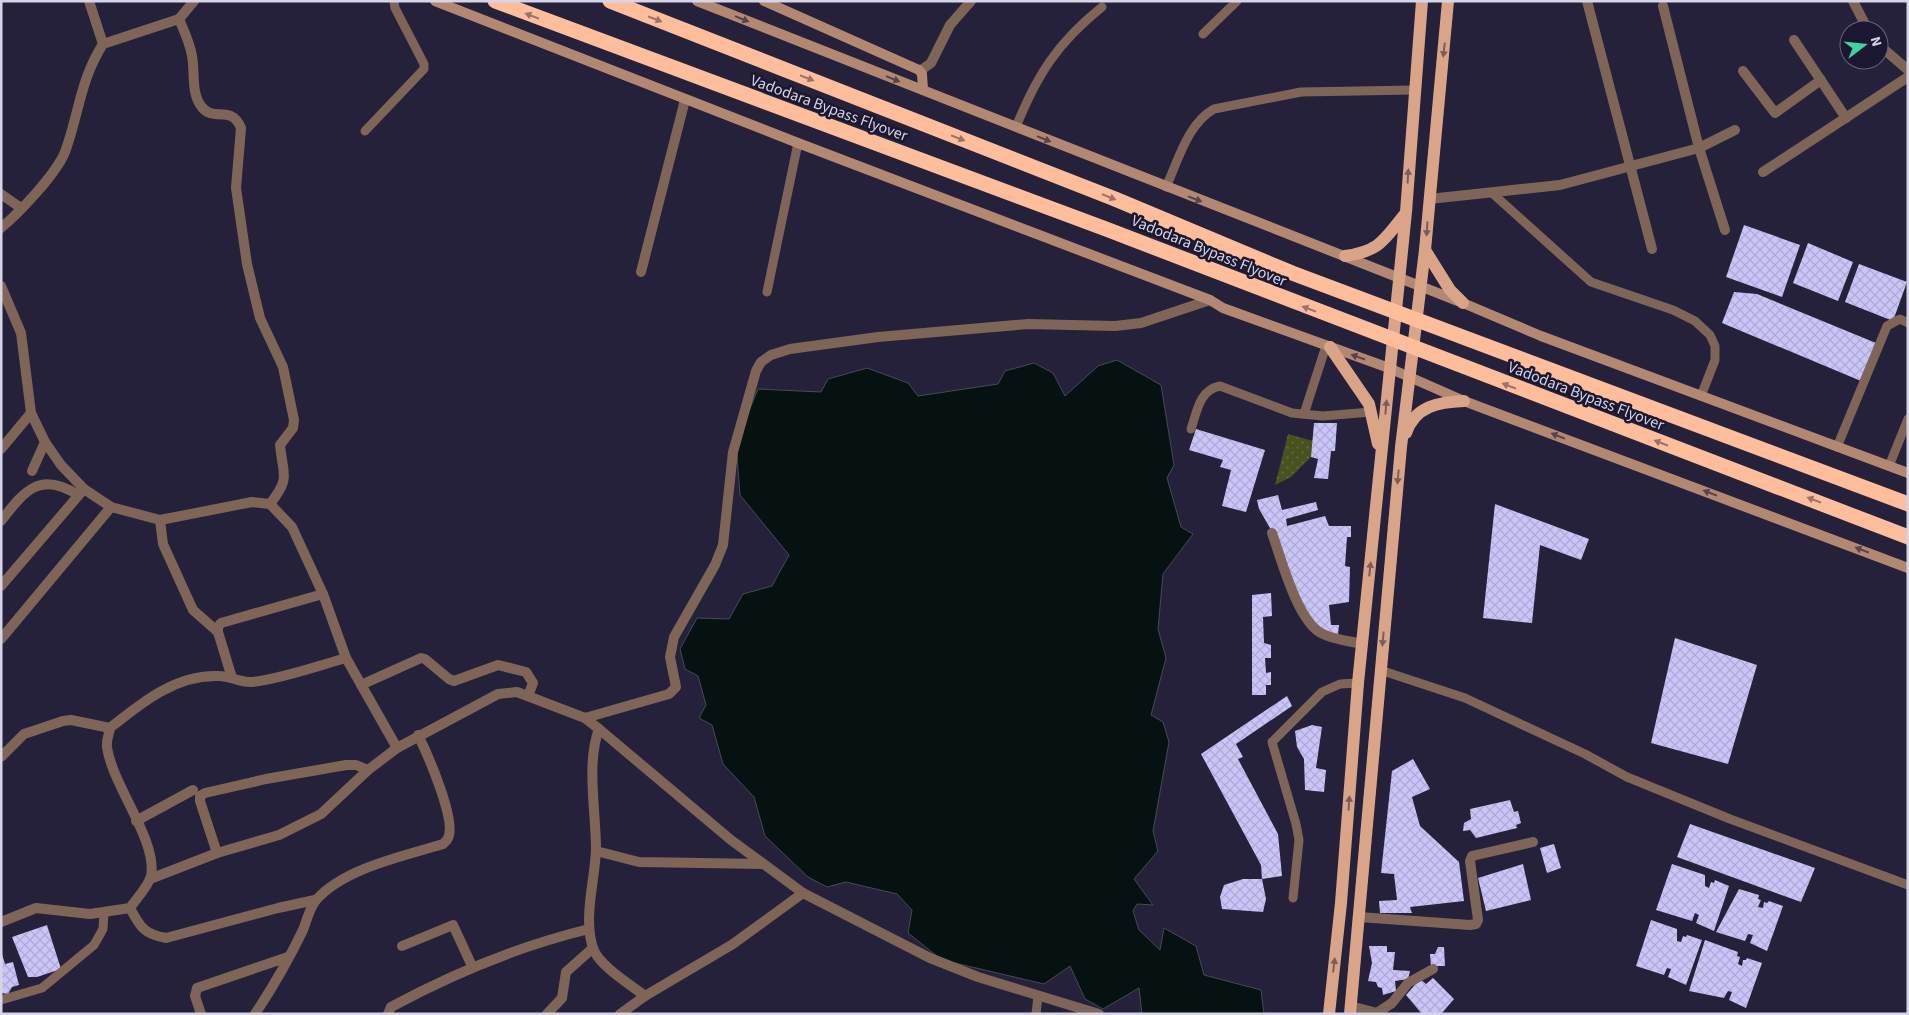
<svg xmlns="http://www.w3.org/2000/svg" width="1909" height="1015" viewBox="0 0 1909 1015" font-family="'Source Sans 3',sans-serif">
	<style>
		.grass { fill: url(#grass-dots) }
		.water { fill: #061212; stroke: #444c52 }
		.building { fill: url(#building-cross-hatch) }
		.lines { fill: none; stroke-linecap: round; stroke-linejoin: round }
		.lane { stroke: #7f6557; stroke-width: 9 }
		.street { stroke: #7f6557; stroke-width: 10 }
		.secondary { stroke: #b28873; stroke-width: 10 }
		.primary { stroke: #daa488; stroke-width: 12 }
		.highway { stroke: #febd9b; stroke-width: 15 }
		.oneway { fill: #98726b }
		.oneway2 { fill: #57444b }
		.oneway3 { fill: #7a5e5c }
		.labels { text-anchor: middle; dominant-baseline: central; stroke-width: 5; stroke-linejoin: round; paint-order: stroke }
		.street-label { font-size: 16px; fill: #d6d5e7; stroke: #1b1731 }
	</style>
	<defs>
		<pattern id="grass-dots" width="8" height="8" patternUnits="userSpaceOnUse" patternTransform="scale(1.25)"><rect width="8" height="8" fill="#47521e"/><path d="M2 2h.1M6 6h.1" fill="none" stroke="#616a3f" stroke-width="1.8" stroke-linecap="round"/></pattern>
		<pattern id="building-cross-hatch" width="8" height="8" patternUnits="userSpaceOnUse" patternTransform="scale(1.25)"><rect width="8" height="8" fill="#cac5f8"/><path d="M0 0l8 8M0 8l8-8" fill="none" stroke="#aeaad4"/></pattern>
	</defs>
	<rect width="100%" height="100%" fill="#25213b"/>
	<polygon class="grass" points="1288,434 1313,441 1311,457 1291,477 1275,485"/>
	<polygon class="water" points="1117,360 1161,385 1174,465 1167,478 1181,527 1193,534 1163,574 1158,629 1166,658 1151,715 1163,722 1169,742 1153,831 1158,851 1134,879 1153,905 1137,904 1133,911 1139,930 1160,950 1164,928 1196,946 1204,975 1261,990 1264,1014 1142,1014 1139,988 1103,1009 1085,999 1070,966 1044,984 942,960 908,933 912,910 897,894 846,882 827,887 808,877 765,836 754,797 723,764 712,725 699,718 706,705 698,676 685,669 680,649 697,618 729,619 743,594 772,586 789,555 740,495 736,443 758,389 821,392 828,379 867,368 908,383 918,396 998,384 1005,371 1034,363 1053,373 1065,396 1098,366"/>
	<g class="building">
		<polygon points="1744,225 1800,245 1782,297 1726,277"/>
		<polygon points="1808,243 1853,262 1838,301 1793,283"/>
		<polygon points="1859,264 1907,282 1893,321 1845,302"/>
		<polygon points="1734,292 1757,294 1876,343 1861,381 1722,323"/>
		<polygon points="1314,423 1337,423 1335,451 1331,451 1328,479 1314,478 1318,459 1311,457"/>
		<polygon points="1196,429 1265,450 1246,512 1222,506 1231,470 1220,467 1223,460 1189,450"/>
		<polygon points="1278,495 1282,510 1316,502 1318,510 1286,519 1287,526 1325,516 1329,526 1351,526 1351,537 1347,537 1345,566 1350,567 1349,602 1329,605 1331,625 1339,625 1338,635 1322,632 1305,613 1270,528 1259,509 1257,500"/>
		<polygon points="1495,504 1589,539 1581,560 1540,545 1532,623 1483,618"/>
		<polygon points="1271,593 1272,616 1263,617 1264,643 1271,645 1271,658 1265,658 1266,673 1271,672 1271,685 1266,685 1266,695 1252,695 1252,595"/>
		<polygon points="1675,638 1757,665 1728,764 1651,743"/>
		<polygon points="1287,696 1292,706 1236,744 1243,757 1238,759 1278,834 1282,876 1262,879 1261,865 1201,754"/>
		<polygon points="1312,725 1322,727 1316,768 1326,770 1324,792 1305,790 1304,759 1297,747 1295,731"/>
		<polygon points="1413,759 1430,789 1412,797 1420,826 1459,862 1464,901 1410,907 1412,913 1380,913 1379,901 1397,900 1394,874 1381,873 1392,771"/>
		<polygon points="1510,800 1514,812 1518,811 1521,823 1516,825 1517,828 1476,838 1470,830 1463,831 1464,823 1471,819 1470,809"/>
		<polygon points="1690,824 1815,868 1801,902 1677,857"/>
		<polygon points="1554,844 1561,868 1547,873 1540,848"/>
		<polygon points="1523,864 1531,900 1486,911 1478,878"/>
		<polygon points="1672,864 1705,875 1705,886 1709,888 1711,882 1714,883 1715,880 1729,886 1714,931 1696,923 1699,915 1695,913 1692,921 1656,910"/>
		<polygon points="1243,879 1262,879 1266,899 1263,912 1222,909 1220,897 1224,885"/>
		<polygon points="1739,889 1759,895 1758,899 1761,900 1758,907 1763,908 1764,902 1767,903 1769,901 1783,906 1767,951 1750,943 1753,935 1748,934 1745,941 1716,932"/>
		<polygon points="1651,920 1677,929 1677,941 1681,942 1683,936 1686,937 1687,935 1702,940 1686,985 1668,977 1671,969 1667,968 1664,975 1636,966"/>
		<polygon points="47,925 61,969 37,977 28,977 12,937"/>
		<polygon points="1705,940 1738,952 1737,956 1740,957 1738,964 1742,966 1743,960 1746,960 1747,958 1762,963 1746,1008 1729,1000 1732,992 1728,991 1724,998 1689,991"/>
		<polygon points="1369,946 1387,946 1387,952 1395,952 1393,970 1410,971 1408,979 1395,981 1396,991 1383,995 1382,988 1378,987 1376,982 1368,981 1372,963"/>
		<polygon points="1438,947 1444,947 1445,966 1431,966 1430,954 1435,954"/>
		<polygon points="1,951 5,964 13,962 19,985 12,987 8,994 1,993"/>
		<polygon points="1433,978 1454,999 1441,1014 1422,1014 1406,995 1420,979 1426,984"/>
	</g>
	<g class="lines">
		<g class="lane">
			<polyline points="1203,34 1237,1"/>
			<path d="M1016,127c21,-52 41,-84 86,-120"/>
			<polyline points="365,131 424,69 424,64 395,8 394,1"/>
			<path d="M1166,187c12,-26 22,-64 48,-78l87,-17 112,-2"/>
			<polyline points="1492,193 1591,282 1673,310 1695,321 1710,335 1715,346 1715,360 1701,396"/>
			<polyline points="767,292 798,143"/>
			<polyline points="1304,414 1326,346"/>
			<path d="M1191,429c6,-17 8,-39 29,-43l72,27 31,3 48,-4"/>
			<polyline points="1837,447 1887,326 1900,319 1908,323"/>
			<polyline points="1889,466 1908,419"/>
			<polyline points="1380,670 1465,698 1585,754 1627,777 1730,819 1908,885"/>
			<polyline points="1293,898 1299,840 1296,824 1272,742 1322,692 1340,684 1358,683"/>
			<polyline points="1,1000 42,988 94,945 103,929 104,912"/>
			<polyline points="1036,1014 1038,996"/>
		</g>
		<g class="street">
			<polyline points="89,1 103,44"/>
			<polyline points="1587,1 1652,249"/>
			<polyline points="1853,1 1868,30"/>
			<path d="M179,19c5,12 11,24 13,37 3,15 -1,37 9,50 12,17 30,-2 40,22l-5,60 11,76 13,54 23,49 11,53 -1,8 -13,17c3,31 11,32 -10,59"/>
			<polyline points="1794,40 1846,118"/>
			<polyline points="1879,45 1908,70"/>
			<polyline points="920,71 931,63 950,25 971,1"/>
			<polyline points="1743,71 1775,113 1821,80"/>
			<polyline points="1763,172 1908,77"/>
			<polyline points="1,194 21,208"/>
			<polyline points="1429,199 1560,185 1699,148 1663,6"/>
			<path d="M1,228c19,-16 55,-54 64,-76 14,-38 15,-72 38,-108l76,-25 15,-18"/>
			<polyline points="1725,230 1699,148 1735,130"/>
			<polyline points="641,272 685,100"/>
			<polyline points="1,286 21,333 31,413 45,442 61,465 84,489 111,507 160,520 252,502 270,504 292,527 323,594 346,658 397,748 498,694 517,692 585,718 599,729 731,840 803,893 930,958 978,977 1099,1014"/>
			<polyline points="1,449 31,413"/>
			<polyline points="32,471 45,442"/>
			<polyline points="160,520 163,544 193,610 218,632"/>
			<path d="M1,521c24,-31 39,-50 77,-26"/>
			<path d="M1272,533c9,25 25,87 49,100 12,7 29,8 42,11"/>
			<polyline points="1,586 84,489"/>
			<polyline points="1,639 111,507"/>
			<polyline points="232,678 218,632 218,627 221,623 323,594"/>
			<polyline points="361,685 421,658 425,659 449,679 454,681 498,665 526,672 533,683 528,696"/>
			<polyline points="585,718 669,694 676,687 670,657 674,637 715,565 723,545 733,452 756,371 761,362 771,355 790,349 878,337 1028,324 1115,326 1141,323 1210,300"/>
			<path d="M599,729c-13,34 -3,83 -3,120 -1,32 -13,68 -3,99 5,17 38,37 52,48l-25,18"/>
			<polyline points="1,757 24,734 63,721 71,720 110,728"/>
			<polyline points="136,821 193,790"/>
			<polyline points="596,851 639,862 763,864"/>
			<polyline points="217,853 200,801 200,796 205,793 266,779 346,765 356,765 368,770"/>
			<polyline points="150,879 217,853 279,835 321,814 368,770 397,748"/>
			<path d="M130,908c10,19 14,26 36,30l112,-30 37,-8"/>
			<polyline points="1359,917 1470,925 1476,924 1478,920 1470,861 1472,856 1533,842"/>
			<path d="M1,922l35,-14 54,6 40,-6c6,-9 18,-21 21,-32 7,-35 -39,-91 -44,-129 -1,-6 2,-13 3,-19 31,-25 66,-54 109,-52 11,0 22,7 33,6 29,-3 65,-16 94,-24"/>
			<polyline points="402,946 453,925 472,966"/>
			<polyline points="645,996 733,944 803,893"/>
			<polyline points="1350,1006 1377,1013 1392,1003 1408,983 1433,969"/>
			<polyline points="201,1014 195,996 197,988 288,957"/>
			<path d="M255,1014c18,-27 34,-55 48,-84 4,-10 7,-24 14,-31 28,-31 87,-43 126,-55 2,-2 4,-3 5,-6 9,-17 -21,-85 -30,-103"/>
			<path d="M388,1014l3,-7c63,-34 128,-61 198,-78"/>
			<polyline points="547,1014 562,998 566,972 593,948"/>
		</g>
		<g class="secondary">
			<polyline points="435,1 798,143 1210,300 1223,308 1389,368 1464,401 1908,568"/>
			<polyline points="697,1 1463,303 1541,336 1908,473"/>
			<polyline points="764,1 919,70 922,74 923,90"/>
		</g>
		<g class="primary">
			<polyline points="1425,250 1450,290 1463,303"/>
			<path d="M1345,256c35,-5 39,-16 60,-42"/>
			<polyline points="1330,347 1369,404 1378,444"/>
			<path d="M1406,433c9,-27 33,-31 58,-32"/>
			<polyline points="1329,1014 1341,903 1358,683 1406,212 1422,1"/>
			<polyline points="1350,1014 1401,447 1425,250 1448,1"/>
		</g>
		<g class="highway">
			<polyline points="495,1 1106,229 1908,537"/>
			<polyline points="610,1 1115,199 1292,273 1908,504"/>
		</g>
	</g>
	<defs><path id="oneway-solid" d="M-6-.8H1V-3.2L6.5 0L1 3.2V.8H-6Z" transform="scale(1.25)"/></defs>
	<g class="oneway">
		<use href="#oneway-solid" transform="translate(532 16) rotate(-159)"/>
		<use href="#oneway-solid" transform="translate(655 19) rotate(21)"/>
		<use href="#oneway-solid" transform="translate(807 78) rotate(21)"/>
		<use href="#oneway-solid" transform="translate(958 138) rotate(21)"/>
		<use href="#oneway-solid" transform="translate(1109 197) rotate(22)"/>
		<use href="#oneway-solid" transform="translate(1309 309) rotate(-159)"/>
		<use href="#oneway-solid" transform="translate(1509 386) rotate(-159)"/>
		<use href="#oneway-solid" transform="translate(1661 443) rotate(-159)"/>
		<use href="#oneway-solid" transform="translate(1814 500) rotate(-159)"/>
	</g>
	<g class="oneway2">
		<use href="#oneway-solid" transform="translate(742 19) rotate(22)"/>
		<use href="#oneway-solid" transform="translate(893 79) rotate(22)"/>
		<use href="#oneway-solid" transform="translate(1044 139) rotate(22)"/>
		<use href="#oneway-solid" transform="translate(1195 199) rotate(21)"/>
		<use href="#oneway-solid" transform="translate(1358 357) rotate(-161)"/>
		<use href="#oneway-solid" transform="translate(1558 436) rotate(-159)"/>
		<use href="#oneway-solid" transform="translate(1710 493) rotate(-159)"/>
		<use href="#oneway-solid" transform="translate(1862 550) rotate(-159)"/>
	</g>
	<g class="oneway3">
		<use href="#oneway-solid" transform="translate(1444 50) rotate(96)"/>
		<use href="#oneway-solid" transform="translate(1408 176) rotate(-87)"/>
		<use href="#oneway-solid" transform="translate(1427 229) rotate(94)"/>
		<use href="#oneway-solid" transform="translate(1386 407) rotate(-85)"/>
		<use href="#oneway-solid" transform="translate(1398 477) rotate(95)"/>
		<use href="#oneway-solid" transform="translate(1370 569) rotate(-84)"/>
		<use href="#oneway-solid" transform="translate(1383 639) rotate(95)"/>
		<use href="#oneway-solid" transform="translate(1349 803) rotate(-86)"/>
		<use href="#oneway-solid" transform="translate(1334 965) rotate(-83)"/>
	</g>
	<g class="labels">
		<g class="street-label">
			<text transform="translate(829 108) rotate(20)">Vadodara Bypass Flyover</text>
			<text transform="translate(1209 251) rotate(22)">Vadodara Bypass Flyover</text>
			<text transform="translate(1586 396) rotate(21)">Vadodara Bypass Flyover</text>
		</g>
	</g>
	<rect width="1909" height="1015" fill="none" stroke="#d6d5e7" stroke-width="5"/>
	<g transform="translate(1864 45) rotate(74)"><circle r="24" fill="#1b1731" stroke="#66637a"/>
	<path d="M0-4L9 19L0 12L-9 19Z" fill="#42d4a0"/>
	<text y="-8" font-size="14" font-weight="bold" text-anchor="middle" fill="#d6d5e7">N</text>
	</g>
</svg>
